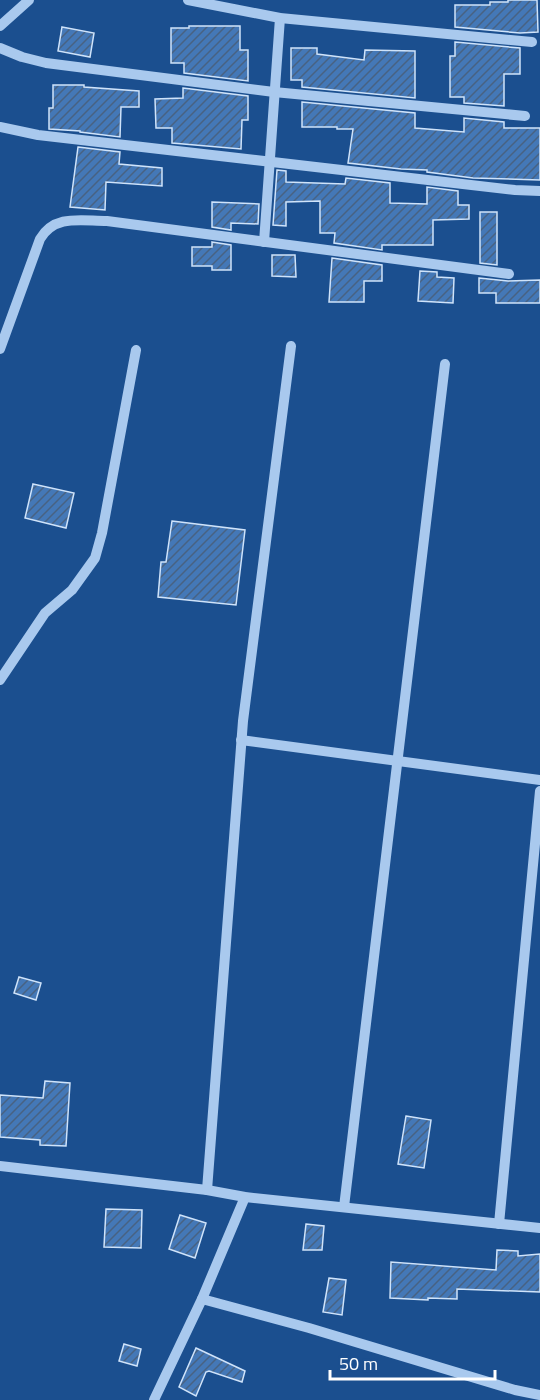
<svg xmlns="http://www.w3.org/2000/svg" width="540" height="1400" viewBox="0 0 540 1400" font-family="'Titillium Web',sans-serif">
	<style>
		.building { fill: url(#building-hatch); stroke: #cfe3fa; stroke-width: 1.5 }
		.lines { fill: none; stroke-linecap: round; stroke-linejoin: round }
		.minor { stroke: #a9c9ee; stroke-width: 10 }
	</style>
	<defs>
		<pattern id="building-hatch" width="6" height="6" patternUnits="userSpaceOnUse" patternTransform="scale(1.5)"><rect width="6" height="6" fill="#4478b7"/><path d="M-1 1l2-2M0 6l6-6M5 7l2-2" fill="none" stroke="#486282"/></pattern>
	</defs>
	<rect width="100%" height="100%" fill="#1b4f8f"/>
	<g class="building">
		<polygon points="508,0 537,0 538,32 520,33 455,27 455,5 490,5 490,2 508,2"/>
		<polygon points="189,26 240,26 240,50 248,50 248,81 184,73 184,63 171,63 171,28 189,28"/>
		<polygon points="62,27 94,33 90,57 58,51"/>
		<polygon points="455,42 520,48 520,74 504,74 504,106 464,103 464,97 450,97 450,56 455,56"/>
		<polygon points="291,48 317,48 317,54 364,60 365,50 415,51 415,98 302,87 302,80 291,80"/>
		<polygon points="53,85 84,85 84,87 139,91 139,107 121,107 120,137 80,132 80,131 49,129 49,108 53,108"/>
		<polygon points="183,88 248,96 248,120 242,120 241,149 172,143 172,128 156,128 155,99 183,98"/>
		<polygon points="302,102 415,113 415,128 464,132 464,118 504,122 504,128 540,128 540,180 473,178 427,172 427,170 401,169 348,163 353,129 337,129 337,127 302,127"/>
		<polygon points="78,147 120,152 119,164 162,168 162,186 106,182 105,210 70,207"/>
		<polygon points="277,170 286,171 286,182 345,184 346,178 390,183 390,203 427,204 427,187 458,191 458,205 469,205 469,219 433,220 433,245 382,245 382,250 334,243 335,233 320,233 320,201 286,202 286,226 273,225"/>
		<polygon points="212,202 259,204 258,224 231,223 231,230 212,227"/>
		<polygon points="480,212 497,212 497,265 480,263"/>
		<polygon points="212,242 231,245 231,270 212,270 212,266 192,266 192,247 212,247"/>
		<polygon points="272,255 295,255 296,277 272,276"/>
		<polygon points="332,258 382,265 382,281 364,281 364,302 329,302"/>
		<polygon points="420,271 437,272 437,277 454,278 453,303 418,301"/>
		<polygon points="479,278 508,281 540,280 540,303 496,303 496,293 479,293"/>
		<polygon points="33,484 74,493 66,528 25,518"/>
		<polygon points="172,521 245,530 236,605 158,597 161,562 166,562"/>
		<polygon points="19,977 41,983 36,1000 14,993"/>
		<polygon points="45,1081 70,1083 66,1146 40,1145 40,1140 0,1137 0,1095 43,1098"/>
		<polygon points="406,1116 431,1120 424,1168 398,1164"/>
		<polygon points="106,1209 142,1210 141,1248 104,1247"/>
		<polygon points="180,1215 206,1223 195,1258 169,1249"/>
		<polygon points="306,1224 324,1226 322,1250 303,1250"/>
		<polygon points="497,1250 518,1251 518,1256 540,1254 540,1292 457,1289 457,1299 428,1298 428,1300 390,1298 391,1262 496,1270"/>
		<polygon points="329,1278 346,1280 342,1315 323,1312"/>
		<polygon points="124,1344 141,1349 137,1366 119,1361"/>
		<polygon points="196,1348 245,1371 242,1382 209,1371 206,1372 196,1396 179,1387"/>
	</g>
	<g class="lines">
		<g class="minor">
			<polyline points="188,0 280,18 532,42"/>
			<polyline points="0,26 29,0"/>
			<polyline points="0,48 22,57 46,63 274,92 525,116"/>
			<polyline points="0,127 38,135 515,190 540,191"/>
			<polyline points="264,242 280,18"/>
			<path d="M0,349l40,-110c15,-25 41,-18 67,-18l402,53"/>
			<polyline points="0,680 45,613 72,590 95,558 102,533 136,350"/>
			<polyline points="241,740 540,780"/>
			<polyline points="0,1166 207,1190 245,1197 540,1228"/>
			<polyline points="207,1190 243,721 291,346"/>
			<polyline points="344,1207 445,364"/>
			<polyline points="499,1224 540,791"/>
			<polyline points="202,1299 309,1328 515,1390 540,1395"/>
			<polyline points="154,1400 202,1299 245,1197"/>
		</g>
	</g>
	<path d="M330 1370v9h165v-9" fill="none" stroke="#ffffff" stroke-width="3"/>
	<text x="339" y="1370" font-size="18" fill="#ffffff" stroke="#1b4f8f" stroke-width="4.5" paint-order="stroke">50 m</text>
</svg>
